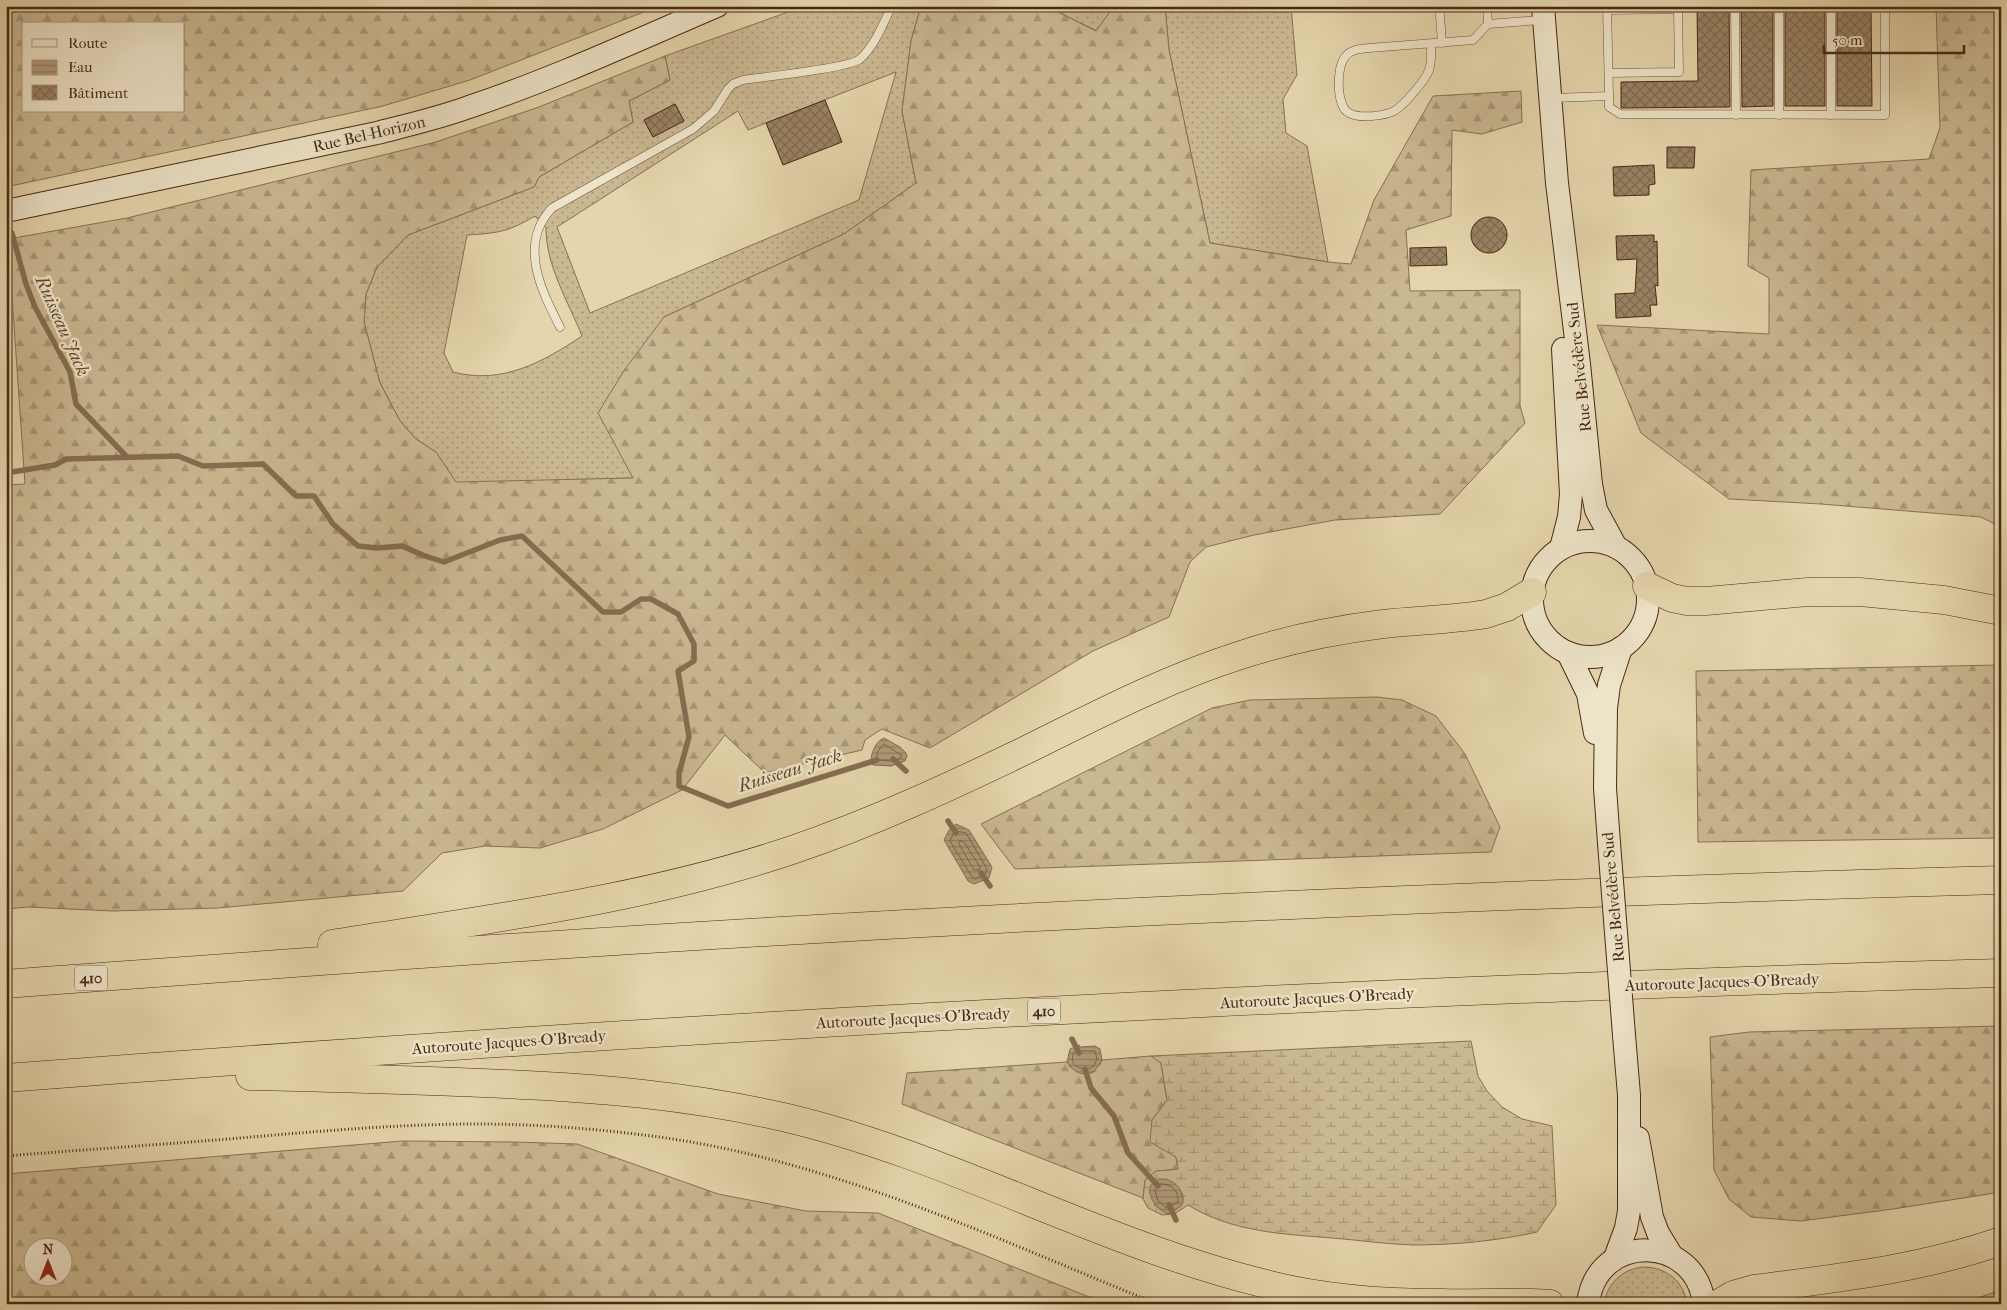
<svg xmlns="http://www.w3.org/2000/svg" width="2007" height="1310" viewBox="0 0 2007 1310" font-family="'IM FELL French Canon',serif">
	<style>
		.grass { fill: url(#grass-dots); stroke: #887053; fill-rule: evenodd }
		.forest { fill: url(#forest-firs); stroke: #887053; fill-rule: evenodd }
		.wetland { fill: url(#wetland-marsh); stroke: #887053; fill-rule: evenodd }
		.water { fill: url(#water-rules); stroke: #856d50 }
		.lines { fill: none; stroke-linecap: round; stroke-linejoin: round }
		.shore { stroke: #7b6246; stroke-width: 1 }
		.stream { stroke: #856d50; stroke-width: 5.5 }
		.building { fill: url(#building-cross-hatch); stroke: #472914 }
		.lane-casing { stroke: #6e543a; stroke-width: 9 }
		.secondary-casing { stroke: #472914; stroke-width: 24 }
		.highway-casing { stroke: #472914; stroke-width: 29 }
		.path { stroke: #472914; stroke-width: 3; stroke-dasharray: 1 2.5; stroke-linecap: butt }
		.lane { stroke: #eee4c9; stroke-width: 8 }
		.secondary { stroke: #eee4c9; stroke-width: 22 }
		.highway { stroke: #e5d5ac; stroke-width: 28 }
		.secondary-bridge-casing { stroke: #472914; stroke-width: 24; stroke-linecap: butt }
		.secondary-bridge { stroke: #eee4c9; stroke-width: 22 }
		.labels { text-anchor: middle; dominant-baseline: central; stroke-width: 5; stroke-linejoin: round; paint-order: stroke }
		.shield { fill: #eee4c9; stroke: #79614a; stroke-width: 1 }
		.shield-label { font-size: 15px; font-weight: bold; fill: #472914 }
		.street-label { font-size: 16px; fill: #472914; stroke: #eee4c9 }
		.water-label { font-size: 18px; font-style: italic; fill: #61462d; stroke: #eee4c9 }
	</style>
	<defs>
		<pattern id="grass-dots" width="8" height="8" patternUnits="userSpaceOnUse" patternTransform="scale(1.25)"><rect width="8" height="8" fill="#cab892"/><path d="M2 2h.1M6 6h.1" fill="none" stroke="#a69676" stroke-width="1.8" stroke-linecap="round"/></pattern>
		<pattern id="forest-firs" width="22" height="20" patternUnits="userSpaceOnUse" patternTransform="scale(1.25)"><rect width="22" height="20" fill="#cab892"/><path d="M5 1l3.5 6h-7zM16 11l3.5 6h-7z" fill="#a69676"/></pattern>
		<pattern id="wetland-marsh" width="20" height="14" patternUnits="userSpaceOnUse" patternTransform="scale(1.25)"><rect width="20" height="14" fill="#cab892"/><path d="M1 5h8M5 5V1M11 12h8M15 12V8" fill="none" stroke="#a69676"/></pattern>
		<pattern id="water-rules" width="6" height="5" patternUnits="userSpaceOnUse" patternTransform="scale(1.25)"><rect width="6" height="5" fill="#af9b78"/><path d="M0 2.5h6" fill="none" stroke="#907e61"/></pattern>
		<pattern id="building-cross-hatch" width="8" height="8" patternUnits="userSpaceOnUse" patternTransform="scale(1.25)"><rect width="8" height="8" fill="#998263"/><path d="M0 0l8 8M0 8l8-8" fill="none" stroke="#7f6a50"/></pattern>
	</defs>
	<rect width="100%" height="100%" fill="#e5d5ac"/>
	<filter id="stains"><feTurbulence type="fractalNoise" baseFrequency=".004" numOctaves="4"/><feColorMatrix values="0 0 0 0 .2 0 0 0 0 .09 0 0 0 0 .02 0 0 0 .5 -.17"/></filter>
	<radialGradient id="worn" r=".72"><stop offset=".6" stop-color="#630" stop-opacity="0"/><stop offset="1" stop-color="#630" stop-opacity=".3"/></radialGradient>
	<g class="grass">
		<path d="M805,6h116l-10,35 -9,70 14,72 -72,51 -180,83 -30,161 -178,5 -20,-31 -20,-13 -16,-18 -20,-38 -16,-61 2,-28 11,-27 31,-32 126,-48 5,-10 94,-55 -4,-21 41,-21 -5,-24zM896,72l-37,128 -269,113 -33,-86 181,-116 10,19zM675,104l9,17 -31,16 -9,-17zM535,216l11,12c0,38 22,73 36,108 -39,26 -80,49 -129,36l-9,-19 23,-118c31,-2 41,-3 68,-19z"/>
		<polygon points="1050,6 1114,6 1097,31 1052,9"/>
		<polygon points="1165,6 1291,6 1297,75 1283,99 1286,133 1307,146 1328,262 1210,243 1169,50"/>
		<path d="M1643,1267c23,0 41,14 44,37h-83c3,-21 19,-35 39,-37z"/>
	</g>
	<g class="forest">
		<path d="M6,6h653l-189,74 -87,26 -377,81zM24,24h160v87h-160z"/>
		<polygon points="921,6 1050,6 1052,9 1096,31 1114,6 1165,6 1169,50 1210,243 1328,262 1351,264 1374,200 1433,96 1521,91 1522,122 1482,134 1452,130 1451,216 1406,230 1410,291 1520,290 1520,406 1525,423 1440,514 1335,520 1254,535 1206,547 1190,562 1169,617 1093,651 930,748 882,729 865,740 862,750 765,773 725,735 682,790 603,829 540,848 485,846 442,853 403,891 218,908 112,911 28,907 6,909 6,485 25,484 8,239 127,218 436,142 539,107 665,56 670,80 629,101 633,122 539,177 534,187 408,235 377,267 366,294 364,322 380,383 400,421 416,439 436,452 456,482 633,478 598,413 625,369 664,317 844,234 916,183 902,111 911,41"/>
		<polygon points="1936,6 2001,6 2001,527 1981,517 1821,504 1729,499 1641,433 1597,325 1769,334 1769,278 1748,266 1751,170 1929,159 1940,128"/>
		<polygon points="2001,665 2001,838 1698,842 1696,671"/>
		<polygon points="1377,697 1402,700 1436,716 1465,754 1500,827 1491,852 1015,869 981,824 1212,708 1250,700"/>
		<polygon points="2001,1026 2001,1192 1893,1209 1801,1221 1751,1217 1729,1199 1714,1170 1710,1037 1749,1032"/>
		<polygon points="1151,1056 1161,1063 1167,1100 1152,1120 1176,1157 1178,1170 1156,1171 1145,1180 1143,1198 902,1104 907,1073 1067,1062 1070,1067 1100,1065 1102,1060"/>
		<path d="M402,1141l112,1 63,2 141,50 88,17 72,2 229,91h-1101v-130zM32,1248h30v30h-30z"/>
		<polygon points="2001,1290 2001,1304 1960,1304"/>
	</g>
	<path class="wetland" d="M1471,1041l7,35 9,15 15,16 20,12 30,7 4,79 -19,27c-40,9 -83,13 -125,13 -27,-1 -54,-5 -80,-7 -50,-4 -100,-6 -144,-33l-14,9 -12,1 -14,-7 -5,-9 2,-19 11,-9 22,-2 -2,-12 -26,-15 2,-22 15,-20 -6,-37 -10,-7zM1182,1193c4,12 -4,15 -14,21l-14,-9z"/>
	<g class="water">
		<path d="M884,738l16,9 6,6 1,3 -2,5 -14,5 -18,-1 -2,-3c0,-9 4,-20 13,-24z"/>
		<polygon points="956,824 969,830 992,867 989,878 974,884 968,881 944,840 949,830"/>
		<path d="M1079,1045l1,2 15,-1 5,3 2,11 -8,12c-11,5 -21,0 -27,-10l3,-13z"/>
		<path d="M1166,1179c12,4 16,11 17,23l-2,4 -13,8c-17,-6 -30,-35 -2,-35z"/>
	</g>
	<g class="lines">
		<g class="shore">
			<polygon points="884,744 901,755 901,758 891,761 877,760 877,753"/>
			<polygon points="955,831 966,833 987,869 985,874 975,879 972,877 950,841"/>
			<polygon points="960,841 964,842 980,867 979,870 974,870 959,844"/>
			<path d="M1077,1051h18l2,8 -3,7 -6,3c-10,0 -18,-4 -15,-15z"/>
			<path d="M1159,1184c12,-1 20,6 19,18l-11,6 -9,-7 -3,-11z"/>
		</g>
		<g class="stream">
			<polyline points="12,233 26,284 35,307 70,372 76,404 127,457"/>
			<polyline points="6,473 55,465 66,459 178,456 203,466 263,464 296,496 314,496 333,524 358,546 377,548 402,546 425,556 444,562 500,540 522,536 603,612 621,612 641,599 651,599 678,614 694,644 694,661 678,671 689,737 679,773 679,786 728,806 877,760"/>
			<polyline points="893,759 906,771"/>
			<polyline points="948,821 956,833"/>
			<polyline points="981,873 990,886"/>
			<polyline points="1072,1039 1079,1053"/>
			<polyline points="1085,1069 1091,1088 1114,1116 1128,1153 1158,1186"/>
			<polyline points="1169,1205 1176,1220"/>
		</g>
	</g>
	<g class="building">
		<polygon points="1697,6 1729,6 1730,107 1621,108 1621,82 1698,81"/>
		<polygon points="1741,6 1773,6 1773,106 1742,107"/>
		<rect x="1785" y="6" width="40" height="100"/>
		<polygon points="1837,6 1871,6 1872,106 1837,106"/>
		<polygon points="825,100 842,142 783,165 766,123"/>
		<polygon points="675,104 684,121 653,137 644,120"/>
		<polygon points="1667,147 1695,147 1694,168 1667,168"/>
		<polygon points="1654,165 1655,184 1649,185 1649,195 1614,196 1613,167"/>
		<circle cx="1489" cy="235" r="18"/>
		<polygon points="1654,235 1654,242 1657,241 1658,286 1655,285 1657,305 1650,305 1651,316 1616,318 1615,294 1635,293 1637,259 1617,260 1616,236"/>
		<polygon points="1446,247 1447,265 1410,266 1410,248"/>
	</g>
	<g class="lines">
		<g class="lane-casing">
			<g id="lane">
				<polyline points="1487,6 1488,24 1541,20"/>
				<polyline points="1735,6 1736,115"/>
				<polyline points="1779,6 1779,115"/>
				<polyline points="1831,6 1831,115"/>
				<polyline points="1608,10 1678,9 1679,72 1609,73"/>
				<polyline points="1440,15 1442,43"/>
				<path d="M1431,44c0,9 1,18 -2,26 -3,10 -26,36 -35,41 -10,5 -34,8 -45,2 -13,-7 -13,-45 -4,-56 6,-8 15,-8 24,-9l104,-8 15,-16"/>
				<polyline points="1609,96 1609,107 1620,114 1885,115 1885,6"/>
				<polyline points="1553,98 1609,96 1607,6"/>
				<path d="M560,327c-19,-37 -42,-83 -8,-119l141,-79 21,-18 14,-22 5,-5 10,-4c20,-3 107,-12 117,-21 15,-13 23,-36 32,-53"/>
			</g>
		</g>
		<g class="secondary-casing">
			<g id="secondary">
				<polyline points="1543,6 1557,183 1579,364 1591,484 1596,510 1616,547"/>
				<path d="M6,211l371,-78c31,-8 62,-15 92,-26 84,-28 166,-66 248,-101"/>
				<circle cx="1590" cy="599" r="58"/>
				<polyline points="1561,548 1569,517 1571,494 1563,349"/>
				<polyline points="1568,653 1588,694 1595,733"/>
				<polyline points="1609,843 1605,788 1606,708 1609,685 1621,648"/>
				<polyline points="1638,1138 1652,1217 1658,1233 1672,1256"/>
				<polyline points="1615,1258 1626,1228 1629,1211 1629,1095 1624,1035"/>
				<path d="M1588,1304c8,-72 108,-71 116,0"/>
			</g>
		</g>
		<g class="highway-casing">
			<g id="highway">
				<polyline points="1647,586 1672,598 1687,601 1706,601 1808,592 1860,592 1944,600 2001,611"/>
				<path d="M332,944c155,-25 313,-44 463,-95 79,-27 154,-62 229,-98 71,-35 141,-72 217,-96 45,-15 94,-25 142,-31 34,-4 69,-4 103,-10l21,-7 25,-15"/>
				<path d="M6,984c100,-8 200,-14 301,-22 563,-41 1129,-67 1694,-82"/>
				<path d="M250,1076c85,2 170,4 255,8 94,4 186,12 278,33 168,39 319,128 487,168 56,14 115,18 173,18 35,1 71,-2 107,1"/>
				<path d="M6,1078c664,-51 1329,-87 1995,-105"/>
				<path d="M1718,1304l15,-9 21,-6c84,-11 167,-20 247,-48"/>
			</g>
		</g>
		<path class="path" d="M6,1156c74,-6 148,-11 222,-17 83,-7 167,-15 250,-15 60,0 121,5 181,13 168,23 325,96 481,160l34,7"/>
		<use href="#lane" class="lane"/>
		<use href="#secondary" class="secondary"/>
		<use href="#highway" class="highway"/>
		<g class="secondary-bridge-casing">
			<polyline id="secondary-bridge" points="1609,843 1624,1035"/>
		</g>
		<use href="#secondary-bridge" class="secondary-bridge"/>
	</g>
	<g class="labels">
		<g class="shield">
			<rect x="75" y="965.5" width="32" height="25" rx="4"/>
			<rect x="1028" y="998.5" width="32" height="25" rx="4"/>
		</g>
		<g class="shield-label">
			<text x="91" y="978">410</text>
			<text x="1044" y="1011">410</text>
		</g>
		<g class="street-label">
			<text transform="translate(369 134) rotate(-13)">Rue Bel-Horizon</text>
			<text transform="translate(1579 367) rotate(-96)">Rue Belvédère Sud</text>
			<text transform="translate(1613 897) rotate(-95)">Rue Belvédère Sud</text>
			<text transform="translate(1722 982) rotate(-2)">Autoroute Jacques-O'Bready</text>
			<text transform="translate(1317 998) rotate(-3)">Autoroute Jacques-O'Bready</text>
			<text transform="translate(913 1018) rotate(-3)">Autoroute Jacques-O'Bready</text>
			<text transform="translate(509 1042) rotate(-4)">Autoroute Jacques-O'Bready</text>
		</g>
		<g class="water-label">
			<text transform="translate(62 326) rotate(66)">Ruisseau Jack</text>
			<text transform="translate(790 771) rotate(-17)">Ruisseau Jack</text>
		</g>
	</g>
	<rect width="2007" height="1310" fill="none" stroke="#e5d5ac" stroke-width="25"/>
	<rect x="8" y="8" width="1992" height="1295" fill="none" stroke="#472914" stroke-width="2.5"/>
	<rect x="12" y="12" width="1982" height="1285" fill="none" stroke="#472914"/>
	<rect x="22" y="22" width="162" height="90" fill="#eee4c9" stroke="#ab9981"/>
	<rect x="32" y="39" width="25" height="8" fill="#eee4c9" stroke="#ab9981"/>
	<text x="68" y="48" font-size="15" fill="#472914">Route</text>
	<rect x="32" y="60" width="25" height="15" fill="url(#water-rules)" stroke="#ab9981"/>
	<text x="68" y="72" font-size="15" fill="#472914">Eau</text>
	<rect x="32" y="85" width="25" height="15" fill="url(#building-cross-hatch)" stroke="#ab9981"/>
	<text x="68" y="98" font-size="15" fill="#472914">Bâtiment</text>
	<g transform="translate(48 1262)"><circle r="24" fill="#eee4c9" stroke="#ab9981"/>
	<path d="M0-4L9 19L0 12L-9 19Z" fill="#8f2418"/>
	<text y="-8" font-size="14" font-weight="bold" text-anchor="middle" fill="#472914">N</text>
	</g>
	<path d="M1824 45v8h140v-8" fill="none" stroke="#472914" stroke-width="2.5"/>
	<text x="1832" y="45" font-size="15" fill="#472914" stroke="#eee4c9" stroke-width="4" paint-order="stroke">50 m</text>
	<rect width="100%" height="100%" filter="url(#stains)"/>
	<rect width="100%" height="100%" fill="url(#worn)"/>
</svg>
